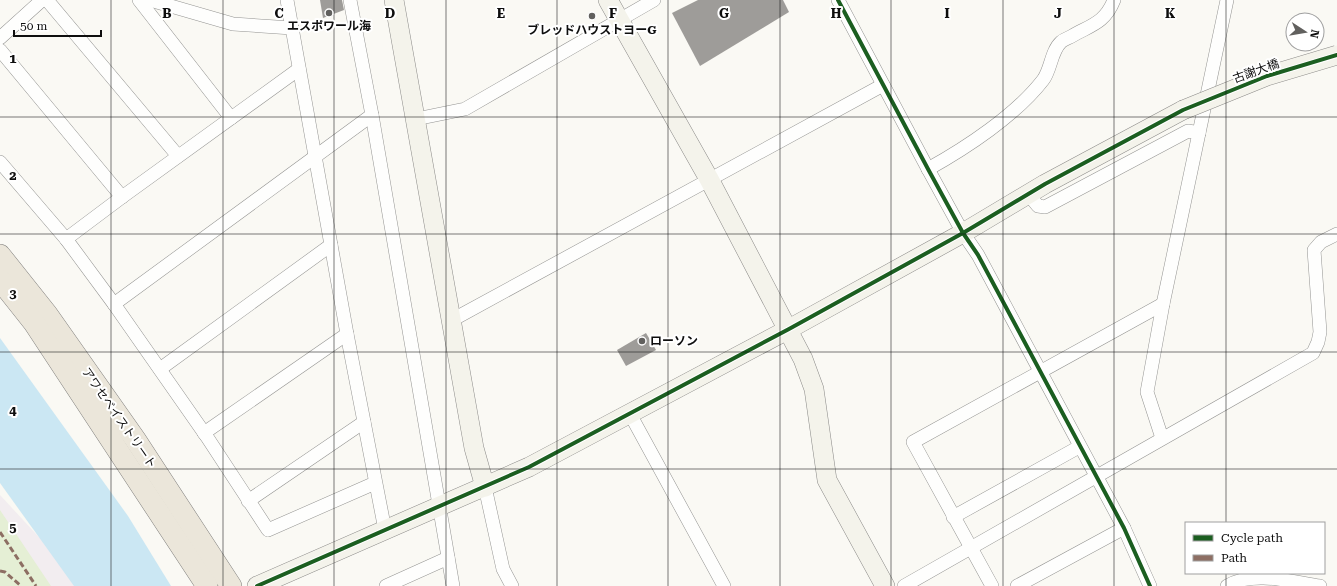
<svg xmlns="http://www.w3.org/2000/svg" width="1337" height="586" viewBox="0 0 1337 586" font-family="'Roboto Serif','Noto Sans JP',serif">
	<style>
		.industrial { fill: #f2edf0 }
		.green { fill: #e5efd5 }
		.water { fill: #cbe7f3 }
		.building { fill: #9e9c99 }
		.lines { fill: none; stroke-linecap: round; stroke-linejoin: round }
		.street-casing { stroke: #949492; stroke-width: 14 }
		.secondary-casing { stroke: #8b8a88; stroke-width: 20 }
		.primary-casing { stroke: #82817f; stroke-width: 22 }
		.street { stroke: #fefefd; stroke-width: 13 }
		.secondary { stroke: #f4f3eb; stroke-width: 19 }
		.primary { stroke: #ebe6da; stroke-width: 21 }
		.secondary-bridge-casing { stroke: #8b8a88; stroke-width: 20; stroke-linecap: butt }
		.secondary-bridge { stroke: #f4f3eb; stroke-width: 19 }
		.quiet { stroke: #8d6e63; stroke-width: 3; stroke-dasharray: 6 3; stroke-linecap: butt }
		.cycleway-casing { stroke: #fff; stroke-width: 6 }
		.cycleway { stroke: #1b5e20; stroke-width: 4 }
		.grid { fill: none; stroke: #0e0e0e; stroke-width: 1; stroke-opacity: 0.55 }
		.poi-dot { fill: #61605e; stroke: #fff; stroke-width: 1.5 }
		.labels { text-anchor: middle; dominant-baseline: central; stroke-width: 4; stroke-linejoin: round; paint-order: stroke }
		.poi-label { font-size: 12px; font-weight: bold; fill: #0e0e0e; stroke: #fff }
		.street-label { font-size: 12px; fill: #0e0e0e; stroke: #fff }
		.grid-label { font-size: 13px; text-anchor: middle; font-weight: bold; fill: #0e0e0e; stroke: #fff; stroke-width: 4; stroke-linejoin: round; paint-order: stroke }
	</style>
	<rect width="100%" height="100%" fill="#faf9f4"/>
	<polygon class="industrial" points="0,495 84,586 0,586"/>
	<polygon class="green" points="0,510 51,586 0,586"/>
	<polygon class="water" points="0,338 128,516 171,586 74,586 0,483"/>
	<g class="building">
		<polygon points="320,0 342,0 344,10 323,18"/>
		<polygon points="698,0 783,0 789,12 700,66 672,13"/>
		<polygon points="646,333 656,350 626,366 617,350"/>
	</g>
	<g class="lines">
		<g class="street-casing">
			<g id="street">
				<polyline points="47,0 178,156"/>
				<polyline points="139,0 231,118"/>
				<polyline points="150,0 233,24 292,28"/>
				<polyline points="287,0 347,334 385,530"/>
				<polyline points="350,0 372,115 453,586"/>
				<polyline points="838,0 928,169 963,233 978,255 1124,528 1150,586"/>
				<polyline points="0,38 42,0"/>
				<polyline points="0,50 122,197"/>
				<polyline points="416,119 465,109 654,0"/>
				<polyline points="0,162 66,239 114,304 207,437 268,530 375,483"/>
				<path d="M928,169c38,-21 88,-54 115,-89 8,-10 8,-29 18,-38 3,-3 8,-4 11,-6 19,-11 33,-13 42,-36"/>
				<polyline points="1028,194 1038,206 1045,207 1188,131 1199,133"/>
				<polyline points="66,239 122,197 299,69"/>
				<polyline points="114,304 372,115"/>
				<polyline points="452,320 883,85"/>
				<polyline points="160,369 331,245"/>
				<polyline points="630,414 724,586"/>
				<polyline points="204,433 347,334"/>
				<polyline points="1162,438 1147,392 1163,304 1227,0"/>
				<polyline points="485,487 503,569 512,586"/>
				<polyline points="248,501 364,422"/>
				<polyline points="953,517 1079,447"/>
				<polyline points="386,586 448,558"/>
				<polyline points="904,586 1313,353 1318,342 1320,332 1314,250 1321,242 1337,234"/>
				<polyline points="992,586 913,442 1163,304"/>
				<polyline points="1017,586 1124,528"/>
				<path d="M1227,586c26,-16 65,-4 93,0"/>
			</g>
		</g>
		<g class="secondary-casing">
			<g id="secondary">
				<polyline points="394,0 474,448 485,487"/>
				<polyline points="608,0 709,179 803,359 814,389 827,480 885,586"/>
				<polyline points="257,586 529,467 789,329 963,233 1045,184 1183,110"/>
			</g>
		</g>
		<g class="primary-casing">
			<g id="primary">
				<polyline points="0,255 47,314 135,439 231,586"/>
				<polyline points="0,280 34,323 207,586"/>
			</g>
		</g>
		<use href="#street" class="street"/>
		<use href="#secondary" class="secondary"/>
		<use href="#primary" class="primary"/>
		<g class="secondary-bridge-casing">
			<polyline id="secondary-bridge" points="1183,110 1267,76 1337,55"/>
		</g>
		<use href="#secondary-bridge" class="secondary-bridge"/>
		<g class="quiet">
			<polyline points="0,532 36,586"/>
			<polyline points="0,571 5,572 21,586"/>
		</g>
		<g class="cycleway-casing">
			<g id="cycleway">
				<polyline points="838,0 928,169 963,233 978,255 1124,528 1150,586"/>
				<polyline points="257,586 529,467 789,329 963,233 1045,184 1183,110 1267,76 1337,55"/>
			</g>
		</g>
		<use href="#cycleway" class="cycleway"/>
	</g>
	<path class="grid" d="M111,0v586M223,0v586M334,0v586M446,0v586M557,0v586M668,0v586M780,0v586M891,0v586M1003,0v586M1114,0v586M1226,0v523M0,117h1337M0,234h1337M0,352h1337M0,469h1337M1226,573v13"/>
	<g class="poi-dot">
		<circle cx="329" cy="13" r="4"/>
		<circle cx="592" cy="16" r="4"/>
		<circle cx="642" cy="341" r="4"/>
	</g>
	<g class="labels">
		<g class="poi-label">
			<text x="329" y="26">エスポワール海</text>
			<text x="592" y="30">ブレッドハウストヨーG</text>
			<text x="650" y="341" text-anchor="start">ローソン</text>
		</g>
		<g class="street-label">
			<text transform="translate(1256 71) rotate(-20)">古謝大橋</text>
			<text transform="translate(119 418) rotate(55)">アワセベイストリート</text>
		</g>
	</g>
	<g class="grid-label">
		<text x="167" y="18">B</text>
		<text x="279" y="18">C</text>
		<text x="390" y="18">D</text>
		<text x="501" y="18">E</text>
		<text x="613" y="18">F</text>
		<text x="724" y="18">G</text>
		<text x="836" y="18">H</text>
		<text x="947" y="18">I</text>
		<text x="1058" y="18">J</text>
		<text x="1170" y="18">K</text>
		<text x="13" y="63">1</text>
		<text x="13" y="180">2</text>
		<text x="13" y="298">3</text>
		<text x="13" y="415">4</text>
		<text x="13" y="532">5</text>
	</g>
	<rect x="1185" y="522" width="140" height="52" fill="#ffffff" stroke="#9f9f9f"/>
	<rect x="1193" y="535" width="20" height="6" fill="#1b5e20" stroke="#9f9f9f"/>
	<text x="1221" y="542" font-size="12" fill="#0e0e0e">Cycle path</text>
	<rect x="1193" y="555" width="20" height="6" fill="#8d6e63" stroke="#9f9f9f"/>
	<text x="1221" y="562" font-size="12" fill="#0e0e0e">Path</text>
	<g transform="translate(1305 32) rotate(102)"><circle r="19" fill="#ffffff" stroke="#9f9f9f"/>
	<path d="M0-3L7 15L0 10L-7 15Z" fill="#61605e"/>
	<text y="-6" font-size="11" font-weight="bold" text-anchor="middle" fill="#0e0e0e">N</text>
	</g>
	<path d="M14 30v6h87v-6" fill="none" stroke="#0e0e0e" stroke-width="2"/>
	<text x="20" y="30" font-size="12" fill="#0e0e0e" stroke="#ffffff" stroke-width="3" paint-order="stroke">50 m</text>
</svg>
